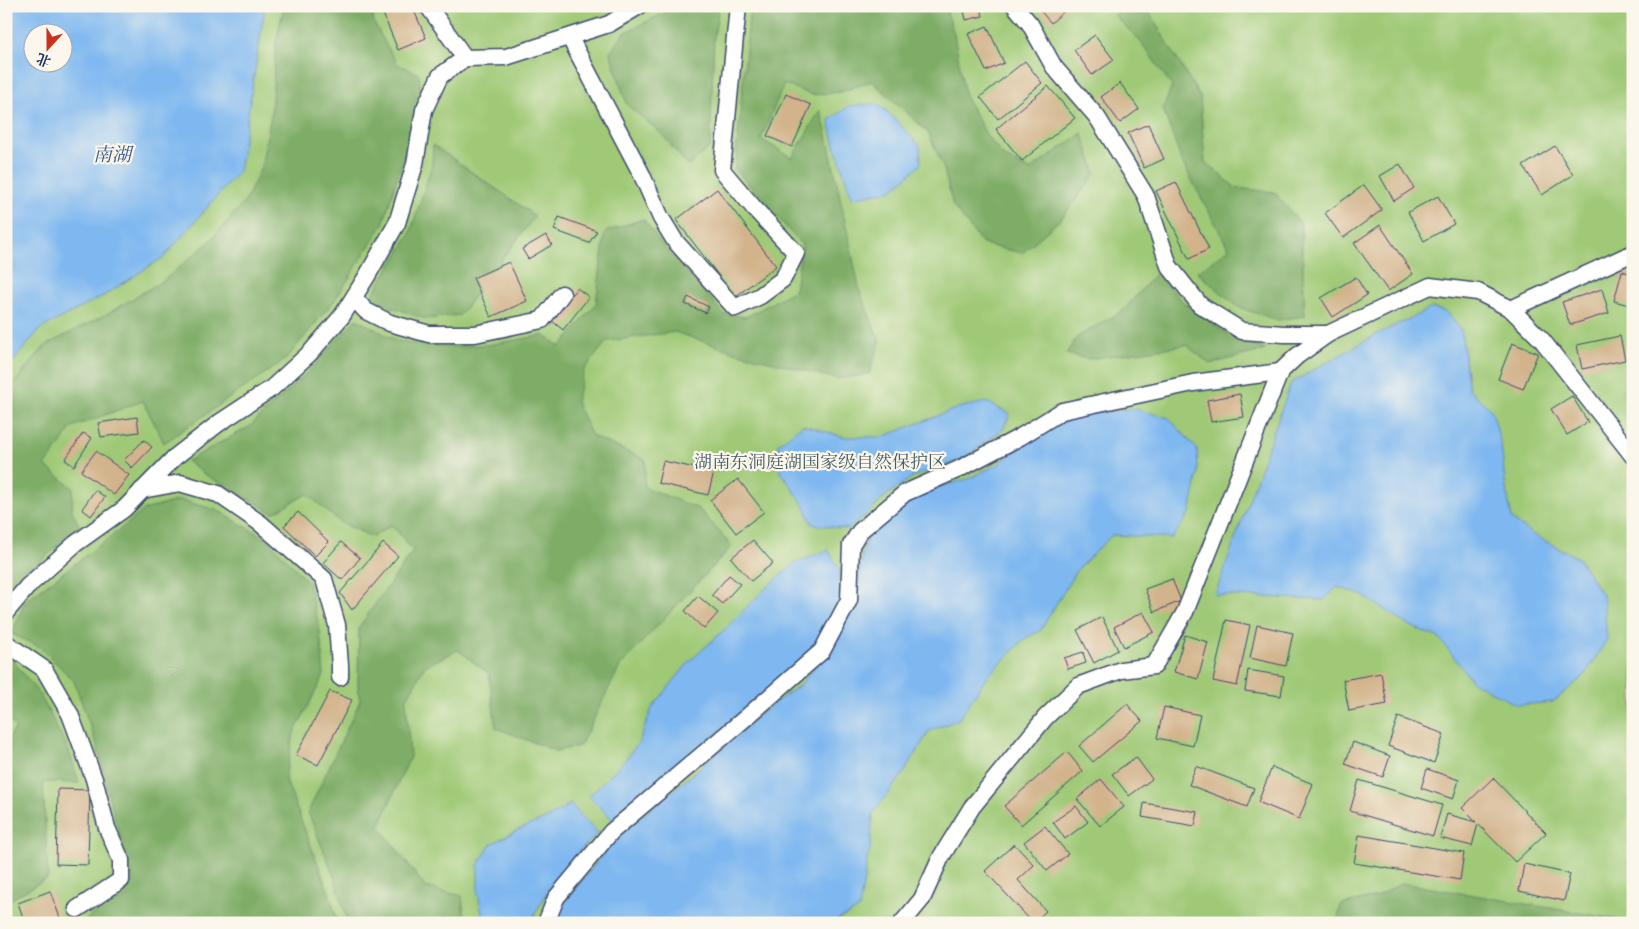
<svg xmlns="http://www.w3.org/2000/svg" width="1639" height="929" viewBox="0 0 1639 929" font-family="'Sorts Mill Goudy','Noto Serif SC',serif">
	<style>
		.green { fill: #9fc976; stroke: #5d7c6a; fill-rule: evenodd }
		.forest { fill: #7fad67; stroke: #4d6e62 }
		.water { fill: #7fb8f0; stroke: #4d74a7; fill-rule: evenodd }
		.building { fill: #d2b38b }
		.lines { fill: none; stroke-linecap: round; stroke-linejoin: round }
		.minor-casing { stroke: #3c496d; stroke-width: 19 }
		.minor { stroke: #fff; stroke-width: 16 }
		.labels { text-anchor: middle; dominant-baseline: central; stroke-width: 4.5; stroke-linejoin: round; paint-order: stroke }
		.park-label { font-size: 18px; fill: #435d65; stroke: #fbf7ec }
		.water-label { font-size: 19px; font-style: italic; fill: #39588a; stroke: #fbf7ec }
	</style>
	<rect width="100%" height="100%" fill="#fbf7ec"/>
	<filter id="ink" filterUnits="userSpaceOnUse"><feTurbulence type="fractalNoise" baseFrequency=".02" numOctaves="2"/><feDisplacementMap in="SourceGraphic" scale="10" xChannelSelector="R" yChannelSelector="G"/><feConvolveMatrix kernelMatrix="1 2 1 2 8 2 1 2 1" color-interpolation-filters="sRGB"/></filter>
	<filter id="wash" filterUnits="userSpaceOnUse"><feTurbulence type="fractalNoise" baseFrequency=".0096" numOctaves="4" result="noise"/><feDisplacementMap in="SourceGraphic" scale="20" xChannelSelector="R" yChannelSelector="G"/><feGaussianBlur stdDeviation="1.12" result="paint"/><feColorMatrix in="noise" values="0 0 0 0 0 0 0 0 0 0 0 0 0 0 0 0 0 1.4 0 .05"/><feComposite in="paint" operator="in"/></filter>
	<g filter="url(#wash)">
		<rect width="100%" height="100%" fill="#f5dfc5"/>
		<path class="green" d="M6,6h1627v917h-1627zM32,32h30v30h-30z"/>
		<g class="forest">
			<polygon points="284,6 371,6 374,23 397,64 419,74 421,94 406,149 383,224 337,297 286,359 164,443 143,401 72,427 45,466 73,488 72,511 80,527 6,591 6,392 46,345 107,314 164,280 208,243 246,200 261,168 271,115 276,42"/>
			<polygon points="678,6 719,6 714,37 710,147 688,166 660,132 627,105 610,52 624,33"/>
			<polygon points="750,6 945,6 954,34 965,96 987,136 1004,157 1030,170 1082,133 1096,173 1062,218 1022,253 983,244 953,206 944,169 928,132 872,81 840,92 812,95 784,84 761,139 792,158 820,110 826,131 860,292 880,342 869,374 837,379 735,352 675,332 607,341 584,370 576,402 592,436 646,460 644,487 699,509 732,546 620,666 580,746 556,751 496,728 489,674 458,650 425,666 406,700 410,757 379,826 425,887 462,896 465,923 348,923 334,876 308,812 360,701 358,685 359,627 413,551 392,525 372,537 340,522 307,494 273,513 204,474 187,461 249,427 310,370 356,319 397,341 444,346 488,345 544,335 560,347 596,304 605,232 643,219 662,244 724,314 746,317 795,290 802,245 735,169"/>
			<polygon points="1131,6 1145,6 1200,97 1205,162 1236,188 1274,192 1301,224 1305,316 1277,320 1238,307 1197,272 1229,249 1182,162 1163,109 1172,86 1140,41 1114,15"/>
			<polygon points="433,145 535,216 460,315 426,319 380,303 371,297 410,234 432,165"/>
			<polygon points="1156,273 1185,304 1226,333 1265,350 1210,364 1186,345 1088,359 1066,354 1077,337 1124,310"/>
			<polygon points="180,500 217,510 268,540 308,582 320,631 324,675 294,733 285,778 329,893 338,923 82,923 133,882 108,794 97,745 74,681 40,647 12,634 25,601 108,539 144,510"/>
			<polygon points="6,655 11,658 40,695 69,751 79,783 43,782 48,878 6,902 8,923 6,923 6,741 16,728 6,716"/>
			<polygon points="1402,883 1633,922 1633,923 1337,923 1341,905 1376,897"/>
		</g>
		<g class="water">
			<path d="M6,6h259l-26,165 -75,86 -61,39 -63,33 -34,41zM62,32v30h-30v-30z"/>
			<polygon points="876,104 888,112 920,146 921,164 892,190 852,198 835,146 829,120 849,106"/>
			<polygon points="1432,308 1447,312 1461,330 1469,389 1492,411 1501,444 1505,483 1512,519 1532,534 1578,558 1603,596 1607,639 1585,675 1553,702 1517,705 1473,682 1439,638 1408,625 1362,595 1337,587 1324,600 1215,595 1291,383 1379,333"/>
			<polygon points="987,402 1010,414 1003,429 964,459 914,476 888,494 868,513 850,528 846,529 812,524 805,507 781,472 778,444 803,425 845,437 882,437 961,407"/>
			<polygon points="1135,409 1169,418 1197,449 1198,473 1190,513 1172,538 1112,535 1076,571 1040,631 1024,639 986,678 959,719 929,731 904,773 873,813 870,851 868,855 859,909 831,923 555,923 561,907 619,834 673,791 765,710 800,685 832,645 855,602 862,555 868,535 910,495 968,479 998,464 1040,431 1075,417 1110,410"/>
			<polygon points="828,550 839,568 842,599 815,648 615,822 589,796 625,760 639,742 652,708 689,662 725,629 763,591 795,563"/>
			<polygon points="570,804 598,833 562,869 535,913 534,923 481,923 483,918 478,893 478,865 491,844 518,830 547,818"/>
		</g>
		<g id="blocks">
			<g class="building">
				<polygon points="388,6 412,6 426,38 398,50 381,9"/>
				<polygon points="963,6 980,6 983,16 966,20"/>
				<polygon points="1036,6 1070,6 1051,23"/>
				<polygon points="987,26 1004,63 986,71 968,34"/>
				<polygon points="1095,35 1114,60 1092,75 1074,50"/>
				<polygon points="1025,61 1042,83 998,119 980,97"/>
				<polygon points="1120,83 1139,109 1120,123 1101,97"/>
				<polygon points="1048,86 1075,118 1022,161 996,129"/>
				<polygon points="786,94 811,105 792,147 767,136"/>
				<polygon points="1148,124 1164,159 1144,168 1128,133"/>
				<polygon points="1555,146 1573,175 1542,195 1523,166"/>
				<polygon points="1400,164 1414,188 1394,201 1380,176"/>
				<polygon points="1176,182 1209,249 1189,259 1156,191"/>
				<polygon points="1364,185 1382,210 1343,238 1325,213"/>
				<polygon points="717,189 776,266 735,297 676,220"/>
				<polygon points="1438,196 1454,224 1424,241 1408,212"/>
				<polygon points="559,217 597,231 589,243 554,230"/>
				<polygon points="1380,225 1413,274 1388,291 1354,243"/>
				<polygon points="546,235 552,245 528,259 522,249"/>
				<polygon points="509,262 527,301 491,317 473,278"/>
				<polygon points="1622,271 1633,274 1633,306 1614,301"/>
				<polygon points="1356,277 1367,295 1333,317 1321,298"/>
				<polygon points="577,288 589,297 563,330 551,320"/>
				<polygon points="1602,289 1609,313 1570,325 1562,302"/>
				<polygon points="688,297 709,307 706,313 685,304"/>
				<polygon points="1620,336 1625,360 1582,369 1577,345"/>
				<polygon points="1512,343 1538,353 1523,389 1498,379"/>
				<polygon points="1240,394 1244,417 1211,422 1207,400"/>
				<polygon points="1572,396 1588,422 1567,435 1551,409"/>
				<polygon points="137,417 139,432 101,437 98,423"/>
				<polygon points="83,433 92,438 74,466 65,460"/>
				<polygon points="144,440 152,447 132,468 124,460"/>
				<polygon points="96,451 129,475 114,495 81,471"/>
				<polygon points="663,461 714,472 708,495 658,483"/>
				<polygon points="738,479 764,512 736,533 710,500"/>
				<polygon points="95,490 105,497 91,516 82,509"/>
				<polygon points="298,512 329,542 315,556 284,526"/>
				<polygon points="753,540 773,563 751,581 731,558"/>
				<polygon points="341,542 360,558 342,580 323,563"/>
				<polygon points="383,543 398,556 352,610 340,593"/>
				<polygon points="729,575 740,584 722,604 712,595"/>
				<polygon points="1172,579 1181,601 1154,612 1145,589"/>
				<polygon points="698,596 718,613 704,629 685,611"/>
				<polygon points="1143,612 1154,632 1124,647 1114,627"/>
				<polygon points="1102,617 1118,650 1094,663 1077,630"/>
				<polygon points="1226,620 1250,625 1237,686 1213,681"/>
				<polygon points="1257,625 1293,633 1286,666 1250,658"/>
				<polygon points="1185,635 1208,642 1198,679 1174,672"/>
				<polygon points="1083,652 1086,663 1068,669 1064,658"/>
				<polygon points="1248,670 1284,676 1281,696 1245,691"/>
				<polygon points="1381,673 1387,704 1349,711 1343,680"/>
				<polygon points="330,691 352,700 318,765 296,755"/>
				<polygon points="1127,704 1142,721 1093,762 1079,746"/>
				<polygon points="1164,707 1200,715 1193,746 1157,738"/>
				<polygon points="1398,717 1444,734 1434,763 1388,746"/>
				<polygon points="1353,742 1390,756 1383,777 1345,764"/>
				<polygon points="1067,752 1083,771 1021,825 1004,806"/>
				<polygon points="1136,757 1152,779 1129,796 1112,774"/>
				<polygon points="1196,766 1254,788 1247,807 1189,785"/>
				<polygon points="1272,767 1313,784 1299,819 1258,802"/>
				<polygon points="1427,769 1459,780 1453,799 1421,788"/>
				<polygon points="1493,778 1546,833 1515,862 1478,824 1472,846 1440,838 1447,814 1476,822 1462,808"/>
				<polygon points="1101,779 1124,807 1100,826 1077,799"/>
				<polygon points="1359,780 1442,805 1433,836 1350,811"/>
				<polygon points="58,789 90,790 88,865 56,864"/>
				<polygon points="1144,803 1198,812 1195,826 1142,817"/>
				<polygon points="1076,806 1088,822 1065,839 1053,822"/>
				<polygon points="1045,826 1068,854 1047,871 1024,842"/>
				<polygon points="1359,835 1464,853 1460,880 1354,863"/>
				<polygon points="1014,844 1034,865 1018,880 1046,911 1033,923 985,871"/>
				<polygon points="1524,864 1570,874 1564,901 1519,891"/>
				<polygon points="50,891 62,923 25,923 18,903"/>
			</g>
		</g>
	</g>
	<g filter="url(#ink)">
		<use href="#blocks" fill-opacity="0" stroke="#3c496d" stroke-width="1"/>
		<g class="lines">
			<g class="minor-casing">
				<g id="minor">
					<polyline points="428,6 465,58"/>
					<polyline points="1015,6 1030,24 1054,67 1097,117 1146,196 1169,266 1200,305 1242,331 1284,334 1328,334"/>
					<polyline points="570,38 641,173 661,218 675,241 735,308 760,296 783,279 796,253 754,208 722,170 738,6"/>
					<polyline points="354,298 366,311 390,323 429,334 475,334 542,320 562,294"/>
					<polyline points="1511,309 1633,253"/>
					<polyline points="142,490 180,483 218,494 260,523 324,579 337,625 340,666 340,677"/>
					<polyline points="6,612 28,586 75,544 124,509 175,457 219,423 272,388 310,353 342,316 367,276 397,223 415,164 424,110 440,76 465,58 506,57 609,24 639,6"/>
					<polyline points="6,643 44,669 70,714 94,779 107,828 121,860 121,880 77,909"/>
					<polyline points="546,923 556,898 611,832 749,715 822,651 849,600 851,545 860,531 905,493 959,469 1020,437 1062,411 1193,383 1280,372"/>
					<polyline points="902,923 922,899 941,857 972,807 1045,718 1078,686 1121,670 1154,666 1185,612 1280,372 1297,356 1328,334 1430,286 1478,292 1511,309 1542,340 1633,456"/>
				</g>
			</g>
			<use href="#minor" class="minor"/>
		</g>
	</g>
	<g class="labels">
		<g class="park-label">
			<text x="820" y="464">湖南东洞庭湖国家级自然保护区</text>
		</g>
		<g class="water-label">
			<text x="112" y="156">南湖</text>
		</g>
	</g>
	<rect width="1639" height="929" fill="none" stroke="#fbf7ec" stroke-width="25"/>
	<g transform="translate(48 48) rotate(201)"><circle r="24" fill="#fbf7ec" stroke="#a1a7b3"/>
	<path d="M0-4L9 19L0 12L-9 19Z" fill="#c8321e"/>
	<text y="-8" font-size="14" font-weight="bold" text-anchor="middle" fill="#1b2f5e">北</text>
	</g>
</svg>
